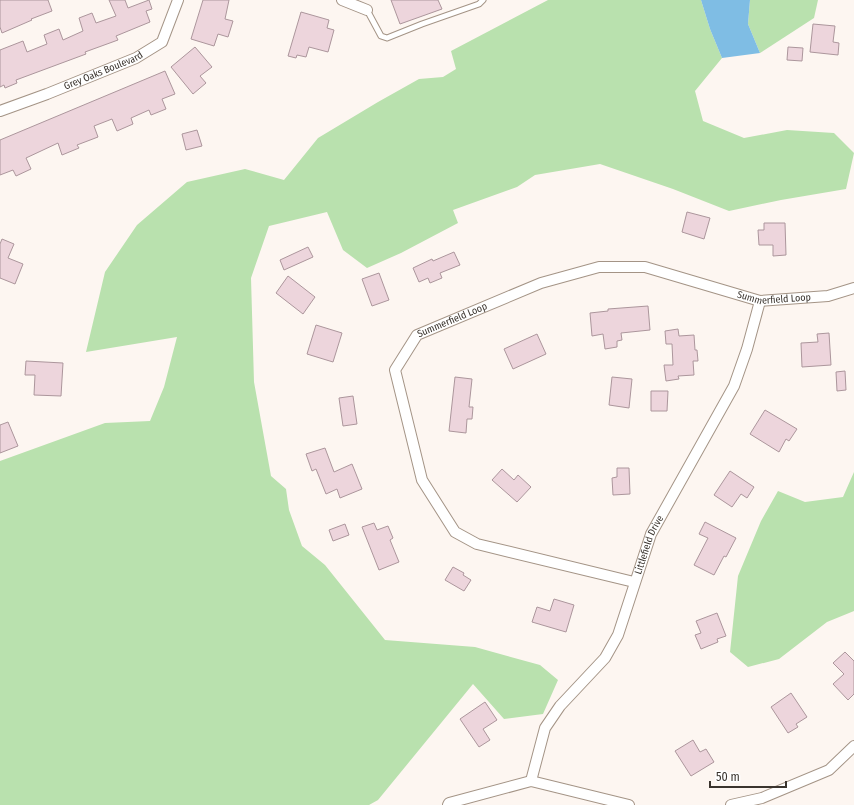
<svg xmlns="http://www.w3.org/2000/svg" width="854" height="805" viewBox="0 0 854 805" font-family="'Fira Sans Condensed',sans-serif">
	<style>
		.green { fill: #b9e1ae }
		.water { fill: #7fbde4 }
		.building { fill: #edd5dc; stroke: #ac969c }
		.lines { fill: none; stroke-linecap: round; stroke-linejoin: round }
		.service-casing { stroke: #a49486; stroke-width: 7 }
		.minor-casing { stroke: #a49486; stroke-width: 12 }
		.service { stroke: #fff; stroke-width: 5 }
		.minor { stroke: #fff; stroke-width: 10 }
		.labels { text-anchor: middle; dominant-baseline: central; stroke-width: 3; stroke-linejoin: round; paint-order: stroke }
		.street-label { font-size: 10px; fill: #3a342e; stroke: #fff }
	</style>
	<rect width="100%" height="100%" fill="#fdf6f1"/>
	<g class="green">
		<polygon points="548,0 701,0 710,29 722,58 695,91 703,121 744,138 787,130 834,133 854,153 846,189 781,200 729,211 673,189 600,164 535,175 517,187 453,210 458,223 401,253 367,268 343,250 327,212 269,226 251,278 254,382 271,476 286,489 289,510 302,546 325,565 385,640 475,647 540,665 558,680 543,714 504,719 473,684 378,800 369,805 0,805 0,461 105,423 150,421 164,387 177,337 86,352 105,272 137,225 187,182 245,169 284,180 318,138 378,102 419,79 443,77 456,69 451,51"/>
		<polygon points="750,0 818,0 814,18 760,53 748,24"/>
		<polygon points="854,472 854,611 827,622 779,659 748,667 730,652 738,576 761,521 778,491 805,502 843,497"/>
	</g>
	<polygon class="water" points="701,0 750,0 748,24 760,53 722,58 710,29"/>
	<g class="building">
		<polygon points="0,0 48,0 52,11 31,19 32,20 2,33 0,27"/>
		<polygon points="109,0 125,0 128,8 149,0 152,9 146,11 150,22 116,36 118,40 85,52 86,54 16,80 17,83 5,88 4,85 0,87 0,50 23,41 27,52 47,44 44,35 59,29 63,40 83,31 79,18 92,13 96,23 116,16"/>
		<polygon points="203,0 229,0 225,19 233,21 228,37 218,34 214,46 191,39"/>
		<polygon points="391,0 438,0 442,9 400,24"/>
		<polygon points="301,12 329,20 327,28 334,30 328,52 309,47 306,57 297,55 296,58 288,56"/>
		<polygon points="813,24 835,26 833,42 839,43 838,55 810,52"/>
		<polygon points="195,47 212,67 200,76 206,83 193,94 171,67"/>
		<polygon points="788,47 803,48 802,61 787,60"/>
		<polygon points="165,71 175,94 162,99 166,109 151,115 149,110 131,118 133,124 117,131 112,119 94,126 98,137 77,145 79,148 62,155 58,143 26,158 31,169 16,176 13,170 0,175 0,140"/>
		<polygon points="197,130 202,146 186,150 182,134"/>
		<polygon points="687,212 710,218 704,239 682,232"/>
		<polygon points="764,223 785,223 786,255 773,256 773,245 759,245 758,230 764,230"/>
		<polygon points="2,239 14,244 8,258 23,264 15,284 0,278 0,244"/>
		<polygon points="308,247 313,257 284,270 280,260"/>
		<polygon points="454,252 460,265 440,273 442,278 430,283 428,278 419,282 413,268 432,259 433,261"/>
		<polygon points="379,273 389,300 372,306 362,279"/>
		<polygon points="288,276 315,297 303,314 276,293"/>
		<polygon points="648,306 650,330 621,333 622,340 617,341 617,347 605,349 603,334 592,336 590,313 608,311 608,309"/>
		<polygon points="316,325 342,333 333,362 307,354"/>
		<polygon points="678,329 679,336 694,335 695,350 697,350 698,361 693,361 694,375 678,376 679,379 666,381 664,365 673,365 672,344 666,344 665,331"/>
		<polygon points="829,333 831,365 802,367 801,343 818,342 817,334"/>
		<polygon points="537,334 546,354 513,369 504,349"/>
		<polygon points="26,361 63,363 61,396 34,395 35,375 25,375"/>
		<polygon points="845,371 846,390 837,391 836,372"/>
		<polygon points="455,377 472,379 469,407 473,407 472,419 467,419 466,433 449,431"/>
		<polygon points="612,377 632,379 629,408 609,405"/>
		<polygon points="651,391 668,391 667,411 651,411"/>
		<polygon points="353,396 357,424 343,426 339,398"/>
		<polygon points="765,410 797,429 789,441 786,439 779,452 750,434"/>
		<polygon points="8,422 18,446 0,453 0,425"/>
		<polygon points="325,448 334,472 352,464 362,489 340,498 337,489 326,494 316,469 312,471 306,454"/>
		<polygon points="617,468 629,468 630,494 613,495 612,478 617,477"/>
		<polygon points="502,469 514,480 518,475 531,487 517,502 492,480"/>
		<polygon points="730,471 754,487 747,498 741,494 732,507 714,495"/>
		<polygon points="705,522 736,538 726,557 724,556 714,575 694,565 708,538 699,534"/>
		<polygon points="374,523 377,530 388,526 393,538 390,540 399,562 379,570 362,527"/>
		<polygon points="345,524 349,535 333,541 329,530"/>
		<polygon points="453,567 464,573 463,575 471,580 464,591 445,580"/>
		<polygon points="554,599 574,605 566,632 532,622 537,607 550,611"/>
		<polygon points="717,613 726,636 717,639 718,642 701,649 695,635 701,633 696,621"/>
		<polygon points="845,652 854,661 854,694 848,700 833,684 844,674 833,663"/>
		<polygon points="791,693 807,717 796,724 798,727 788,733 771,707"/>
		<polygon points="485,702 497,720 483,729 490,740 479,747 460,719"/>
		<polygon points="693,740 700,752 706,749 714,762 691,776 675,751"/>
	</g>
	<g class="lines">
		<g class="service-casing">
			<polyline id="service" points="367,10 381,36 387,38 422,24 479,4 483,0"/>
		</g>
		<g class="minor-casing">
			<g id="minor">
				<polyline points="342,0 367,10"/>
				<path id="s1" d="M0,111l47,-17 89,-36 26,-16 16,-42"/>
				<path id="s2" d="M634,582l-157,-38 -22,-12 -33,-52 -27,-110 22,-35 124,-52 58,-16h46l115,34 68,-5 26,-8"/>
				<path id="s3" d="M531,781l14,-53 15,-22 45,-48 13,-23 33,-101 83,-148 13,-37 13,-48"/>
				<polyline points="448,805 449,803 531,781 629,805"/>
				<polyline points="731,805 762,798 829,770 854,746"/>
			</g>
		</g>
		<use href="#service" class="service"/>
		<use href="#minor" class="minor"/>
	</g>
	<g class="labels">
		<g class="street-label">
			<text stroke="none"><textPath href="#s1" startOffset="111">Grey Oaks Boulevard</textPath></text>
			<text stroke="none"><textPath href="#s2" startOffset="777">Summerfield Loop</textPath></text>
			<text stroke="none"><textPath href="#s2" startOffset="441">Summerfield Loop</textPath></text>
			<text stroke="none"><textPath href="#s3" startOffset="269">Littlefield Drive</textPath></text>
		</g>
	</g>
	<path d="M710 781v6h76v-6" fill="none" stroke="#3a342e" stroke-width="2"/>
	<text x="716" y="781" font-size="12" fill="#3a342e" stroke="#ffffff" stroke-width="3" paint-order="stroke">50 m</text>
</svg>
